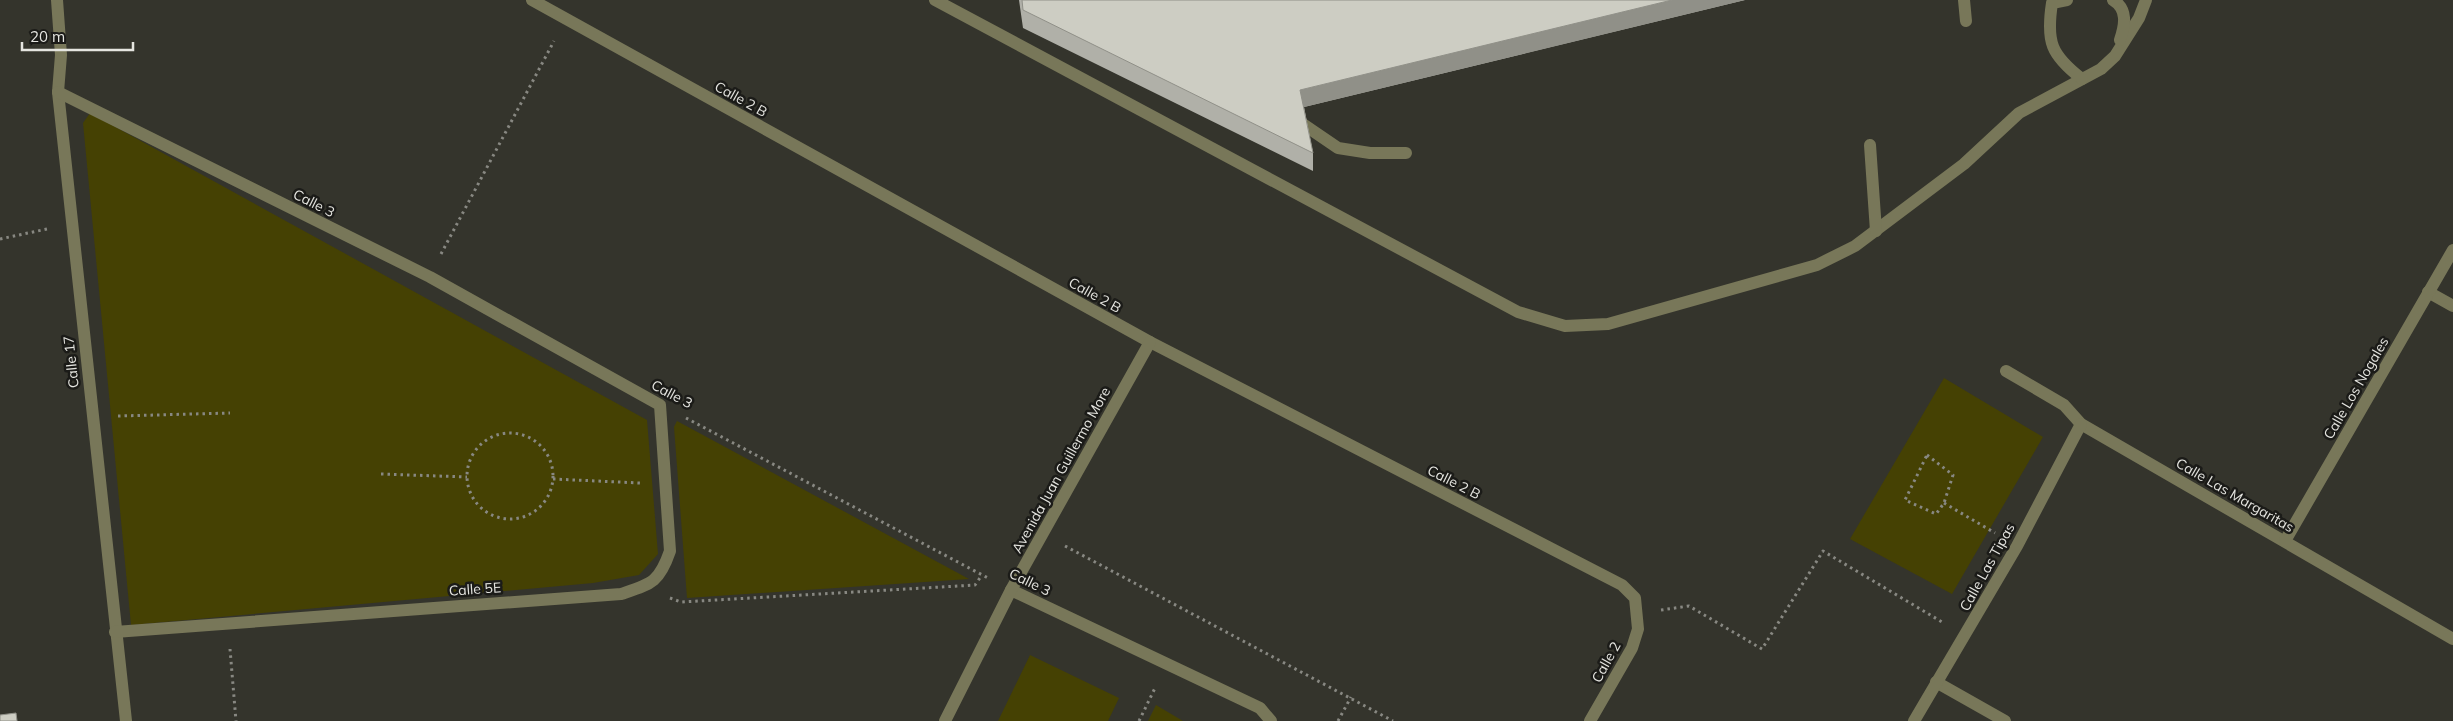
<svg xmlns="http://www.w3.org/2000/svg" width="2453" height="721" viewBox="0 0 2453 721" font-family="Mulish,sans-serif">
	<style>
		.green { fill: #454103 }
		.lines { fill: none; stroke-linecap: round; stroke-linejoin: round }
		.path { stroke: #888882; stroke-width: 3; stroke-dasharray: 2.5 4; stroke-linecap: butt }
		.minor { stroke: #787759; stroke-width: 12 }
		.wall { fill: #b0b0a8 }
		.shaded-wall { fill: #909088 }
		.building { fill: #cdcdc3; stroke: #909088 }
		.labels { text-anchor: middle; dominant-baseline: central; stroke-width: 5; stroke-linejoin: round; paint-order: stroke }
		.street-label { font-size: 14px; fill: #e5e5e0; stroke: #1b1b18 }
	</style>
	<rect width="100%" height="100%" fill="#34342c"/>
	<g class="green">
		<polygon points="90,113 647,420 658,554 639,575 593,583 131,625 83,123"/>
		<polygon points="1944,378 2043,437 1952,594 1850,539"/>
		<polygon points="677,421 969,579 687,598 674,427"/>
		<polygon points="1030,655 1119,698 1108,721 998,721"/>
		<polygon points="1156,705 1183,721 1148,721"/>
	</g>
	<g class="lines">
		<g class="path">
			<polyline points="0,239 47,229"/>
			<polyline points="441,254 554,41"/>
			<polyline points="118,416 230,413"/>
			<polyline points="686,418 988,578"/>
			<circle cx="510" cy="476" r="43"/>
			<polygon points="1927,455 1953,475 1944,503 1936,514 1905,500"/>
			<polyline points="381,474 467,477"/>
			<polyline points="553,479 640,483"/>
			<polyline points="1944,503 1995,533"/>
			<polyline points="1065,546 1393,721"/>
			<polyline points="670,598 681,602 975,585 982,575"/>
			<polyline points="1661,610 1689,606 1762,649 1823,551 1942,622"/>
			<polyline points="230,649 236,721"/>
			<polyline points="1139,721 1156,686"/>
			<polyline points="1338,721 1351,697"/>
		</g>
		<g class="minor">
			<polyline points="57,0 61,55 58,92 126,721"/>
			<polyline points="532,0 1150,342 1622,585 1635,598 1638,629 1632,648 1590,721"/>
			<polyline points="935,0 1518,312 1565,326 1608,324 1817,265 1855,246 1964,164 2019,113 2101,69 2115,56 2139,18 2146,0"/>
			<polyline points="1964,0 1966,21"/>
			<path d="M2067,0l-15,3c-6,39 -1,52 30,76"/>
			<path d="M2113,0c15,9 12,25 7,40"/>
			<path d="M58,92l372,185 230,128 10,146c-11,32 -19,33 -49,43l-506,38"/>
			<polyline points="1294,118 1338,148 1370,153 1406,153"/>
			<polyline points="1870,145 1876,231"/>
			<polyline points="2428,292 2453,306"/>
			<polyline points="2006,371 2064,405 2081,424 2453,639"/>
			<polyline points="2285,541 2453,250"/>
			<polyline points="1011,590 1260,708 1271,721"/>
			<polyline points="1936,682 2005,721"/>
			<polyline points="945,721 1011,590 1150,342"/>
			<polyline points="1914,721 2017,546 2081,424"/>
		</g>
	</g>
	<polygon class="wall" points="1019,0 1745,0 1304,107 1313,153 1313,171 1023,28"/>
	<polygon class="shaded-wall" points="1672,0 1745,0 1300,108 1300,90"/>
	<g class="building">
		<polygon points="1022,0 1672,0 1300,90 1313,153 1023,10"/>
		<polygon points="16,713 17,721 0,721 0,715"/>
	</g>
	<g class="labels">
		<g class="street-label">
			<text transform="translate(741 99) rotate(29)">Calle 2 B</text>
			<text transform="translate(314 203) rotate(27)">Calle 3</text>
			<text transform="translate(1095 295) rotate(29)">Calle 2 B</text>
			<text transform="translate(71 362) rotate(-96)">Calle 17</text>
			<text transform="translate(2356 388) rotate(-60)">Calle Los Nogales</text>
			<text transform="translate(672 394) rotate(28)">Calle 3</text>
			<text transform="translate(1061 470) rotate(-61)">Avenida Juan Guillermo More</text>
			<text transform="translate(1454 482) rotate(27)">Calle 2 B</text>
			<text transform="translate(2235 495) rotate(30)">Calle Las Margaritas</text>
			<text transform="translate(1987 567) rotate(-61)">Calle Las Tipas</text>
			<text transform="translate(1030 582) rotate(26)">Calle 3</text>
			<text transform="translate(475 589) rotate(-4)">Calle 5E</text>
			<text transform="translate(1606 662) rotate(-61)">Calle 2</text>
		</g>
	</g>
	<path d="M22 42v8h111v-8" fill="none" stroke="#e5e5e0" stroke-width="2.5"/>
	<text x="30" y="42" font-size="15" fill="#e5e5e0" stroke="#1b1b18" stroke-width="4" paint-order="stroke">20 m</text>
</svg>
